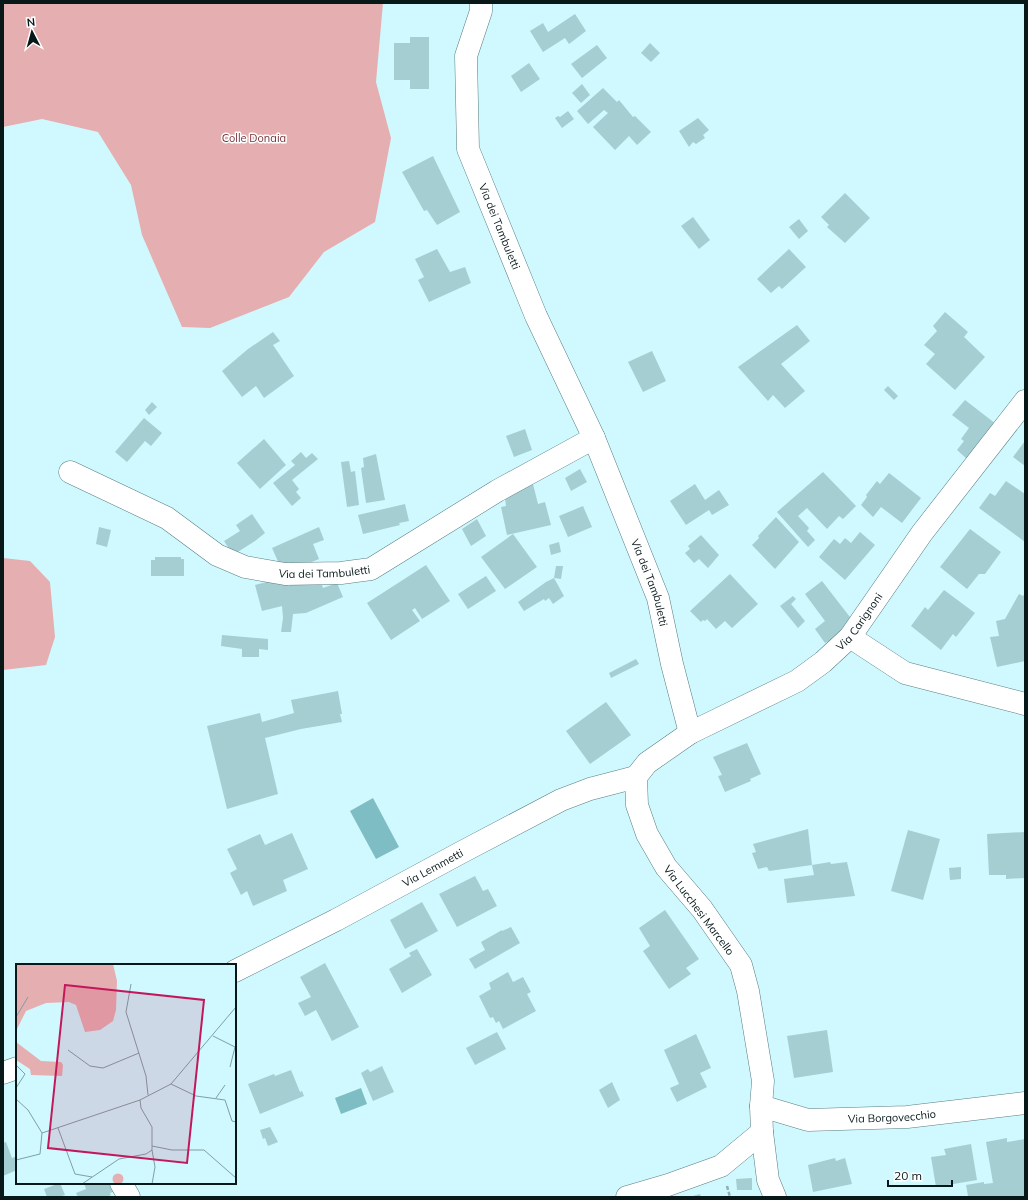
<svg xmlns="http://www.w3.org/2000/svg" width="1028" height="1200" viewBox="0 0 1028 1200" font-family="Mulish,sans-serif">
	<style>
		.forest { fill: #e5aeb0 }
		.water { fill: #7fbdc4 }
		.building { fill: #a5ced3 }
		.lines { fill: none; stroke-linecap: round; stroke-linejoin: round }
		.street-casing { stroke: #587e83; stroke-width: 23 }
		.secondary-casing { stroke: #587e83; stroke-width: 23 }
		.path { stroke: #8fb0b4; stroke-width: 2.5; stroke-dasharray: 4 2; stroke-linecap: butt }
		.street { stroke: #fff; stroke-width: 22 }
		.secondary { stroke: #fff; stroke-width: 22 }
		.labels { text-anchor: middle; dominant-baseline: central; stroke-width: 3; stroke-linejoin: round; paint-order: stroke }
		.park-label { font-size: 11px; fill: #743238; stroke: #fff }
		.street-label { font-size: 11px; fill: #081819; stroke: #fff }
		.inset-road { fill: none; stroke: #7f9fa2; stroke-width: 1 }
		.view { fill: #c2185b; fill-opacity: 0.15; stroke: #c2185b; stroke-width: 2 }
		.inset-edge { fill: none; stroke: #081819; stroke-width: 2 }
	</style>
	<rect width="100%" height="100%" fill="#cff9fe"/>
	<g class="forest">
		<polygon points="3,3 383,3 376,82 391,138 375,222 324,252 289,297 210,328 182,327 142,235 131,185 98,132 42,119 3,127"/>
		<polygon points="3,558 30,561 50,582 55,637 46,665 3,670"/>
	</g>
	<g class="water">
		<polygon points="373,798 399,847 376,859 350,811"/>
		<polygon points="361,1088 367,1104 341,1114 335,1098"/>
	</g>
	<g class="building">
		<polygon points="575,14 586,31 569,44 565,38 543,52 530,31 543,23 548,32"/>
		<polygon points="410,37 429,37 429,89 410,89 410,80 394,80 394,43 410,43"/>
		<polygon points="650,43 660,53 651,62 641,53"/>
		<polygon points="597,45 607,58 582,78 571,64"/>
		<polygon points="529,63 540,79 521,92 511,76"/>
		<polygon points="582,84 590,95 581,103 572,93"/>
		<polygon points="603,88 617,102 619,100 633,117 635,116 651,132 637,145 629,136 615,150 593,127 608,113 604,110 588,124 577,111"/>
		<polygon points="568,111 574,119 562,128 555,118 558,116 560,117"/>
		<polygon points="698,118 709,130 703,135 705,138 696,144 693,142 689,147 679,131"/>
		<polygon points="433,156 460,212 437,225 427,210 424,211 402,172"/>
		<polygon points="845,193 870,218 845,243 827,227 829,225 821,217"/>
		<polygon points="693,217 710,240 699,249 681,226"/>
		<polygon points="799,219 808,231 799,239 789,227"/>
		<polygon points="437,249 450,272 465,267 471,283 429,302 418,280 424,277 415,259"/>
		<polygon points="789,249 806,267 782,289 779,286 771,293 757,279"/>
		<polygon points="945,312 968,332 964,337 985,357 955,390 926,364 935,354 924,345 937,331 933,326"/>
		<polygon points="797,325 810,341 781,364 805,391 785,408 773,395 768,401 738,367"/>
		<polygon points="273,332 280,341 273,345 294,376 264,398 256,386 242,397 222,371 248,349"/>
		<polygon points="652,351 666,381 643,392 628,362"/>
		<polygon points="888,386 898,396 894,400 884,390"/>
		<polygon points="965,400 996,424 967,459 957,450 964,441 961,439 969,428 952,415"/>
		<polygon points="152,402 157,407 149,415 145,410"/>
		<polygon points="144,418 162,433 151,446 145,441 127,462 115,452"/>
		<polygon points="525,429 532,450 514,457 506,436"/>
		<polygon points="264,439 286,465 260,489 237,463"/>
		<polygon points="1025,441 1025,466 1013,457"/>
		<polygon points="301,452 306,458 312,453 318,459 292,480 299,489 296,492 301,498 292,506 273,483 295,465 291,461"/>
		<polygon points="376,454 385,500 366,503 361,468 364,467 363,458"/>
		<polygon points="349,461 351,472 355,471 359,505 347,507 341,462"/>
		<polygon points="580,469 587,482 571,491 565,478"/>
		<polygon points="823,472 856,506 843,519 839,516 827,529 807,508 798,516 809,528 807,531 815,540 808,547 777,512"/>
		<polygon points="889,473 921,498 902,523 881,507 873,517 861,505 867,497 866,495 877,481 880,484"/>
		<polygon points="1006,481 1025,494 1025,542 979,508 990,493 995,496"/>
		<polygon points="533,484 538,504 545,502 551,525 507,535 501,507 506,506 505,498"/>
		<polygon points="695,484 705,500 719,490 729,505 712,515 709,510 686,525 670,501"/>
		<polygon points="405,504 409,521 399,523 400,525 363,534 358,515"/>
		<polygon points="583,506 592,527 568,537 559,516"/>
		<polygon points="252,514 265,533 255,541 233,555 224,541 240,531 236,525"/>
		<polygon points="776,517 799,542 775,569 752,545 759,538 758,536"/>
		<polygon points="477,519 486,536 471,546 462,529"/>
		<polygon points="99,527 111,530 107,547 96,544"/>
		<polygon points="319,527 324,540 313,544 319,559 293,570 289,562 280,566 272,548"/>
		<polygon points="970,529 1001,552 985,574 979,574 967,589 940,567"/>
		<polygon points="860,532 875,545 845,580 819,557 834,539 840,544 845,538 851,543"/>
		<polygon points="513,534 537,567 505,589 481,557"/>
		<polygon points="701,535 719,555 708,568 699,559 694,563 685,553 690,549 688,546"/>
		<polygon points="559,542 561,552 551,555 549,545"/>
		<polygon points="155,557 181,557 181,559 184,559 184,576 151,576 151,560 155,560"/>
		<polygon points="426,565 450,601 422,619 415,608 412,610 420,621 391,640 367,603"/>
		<polygon points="556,566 563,566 561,579 554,578"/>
		<polygon points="730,574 758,604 732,628 725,621 716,629 707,619 705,621 703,620 701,622 690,611"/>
		<polygon points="486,576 496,591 468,609 458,594"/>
		<polygon points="286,577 288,586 293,584 318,581 320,585 322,585 323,588 337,583 343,597 306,613 293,614 291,632 281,632 283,618 282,606 262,611 255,585"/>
		<polygon points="554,578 564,596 553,604 549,598 545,601 544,599 524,611 518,602 546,582"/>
		<polygon points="822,581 853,621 831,640 825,643 815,629 825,621 805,594"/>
		<polygon points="944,590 975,613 956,637 953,634 941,650 911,626 925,607 928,610"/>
		<polygon points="1025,593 1025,661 997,667 990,637 999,636 996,621 1005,619 1019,594 1023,596"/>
		<polygon points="793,596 796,599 791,604 805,621 798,628 780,606"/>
		<polygon points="222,635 268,639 268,650 259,649 259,657 242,657 242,649 221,646"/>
		<polygon points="636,659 639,664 611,678 609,673"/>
		<polygon points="338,691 342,714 340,714 342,722 301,729 265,738 278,794 227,809 207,726 260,713 262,722 294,713 291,700"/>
		<polygon points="606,702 631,735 590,764 566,731"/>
		<polygon points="747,743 761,774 750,779 751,781 725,792 718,776 722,775 713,757"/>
		<polygon points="808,829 812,865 769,871 767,867 758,869 752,853 756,852 753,844"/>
		<polygon points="908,830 940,839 923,900 891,891"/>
		<polygon points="1025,832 1025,878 1006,879 1006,875 989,875 987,834"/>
		<polygon points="292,833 308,869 283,880 287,891 253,906 247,891 241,895 230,873 237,869 227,849 260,834 265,845"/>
		<polygon points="830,862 831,864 847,862 855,896 787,903 784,879 814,875 812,865"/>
		<polygon points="961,867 961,879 950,880 949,868"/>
		<polygon points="475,876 483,891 488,889 497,906 457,927 439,894"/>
		<polygon points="422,902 438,931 405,949 390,920"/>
		<polygon points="665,910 699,959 686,968 691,974 669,989 643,951 650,946 639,928"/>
		<polygon points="511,927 520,943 475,969 469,959 485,950 481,942 502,930 502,931"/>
		<polygon points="417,949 432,975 402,993 389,969 411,956 409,953"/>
		<polygon points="325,963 359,1027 332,1041 316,1010 305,1016 298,1003 311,997 300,977"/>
		<polygon points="508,972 513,982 523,977 531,992 527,994 536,1011 503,1029 499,1021 496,1023 493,1017 490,1018 479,996 491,989 489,983"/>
		<polygon points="827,1030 833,1072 794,1078 787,1036"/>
		<polygon points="497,1032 506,1049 475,1065 466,1048"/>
		<polygon points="696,1034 711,1068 700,1073 707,1087 677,1102 670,1088 679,1084 664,1050"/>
		<polygon points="382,1066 394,1092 373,1101 361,1073 368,1069 370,1072"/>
		<polygon points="291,1070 300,1092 302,1091 304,1096 260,1114 248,1084 274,1074 275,1076"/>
		<polygon points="612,1082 620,1100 608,1108 599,1090"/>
		<polygon points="270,1127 278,1142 268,1146 265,1138 263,1139 260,1130"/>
		<polygon points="1007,1138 1007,1142 1025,1139 1025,1197 965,1197 968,1196 966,1185 984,1182 984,1184 993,1183 986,1142"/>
		<polygon points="6,1142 12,1158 17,1156 17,1170 3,1176 3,1143"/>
		<polygon points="971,1144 977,1180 936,1187 931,1157 946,1155 944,1149"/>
		<polygon points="835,1158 836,1161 845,1158 852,1184 813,1192 808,1165"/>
		<polygon points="752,1178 752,1190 737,1190 736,1179"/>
		<polygon points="60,1183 65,1195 59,1197 47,1197 44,1189"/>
		<polygon points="84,1183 113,1183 116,1191 110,1193 111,1195 107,1197 78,1197 76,1193 86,1189"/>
		<polygon points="700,1194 701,1197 689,1197"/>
	</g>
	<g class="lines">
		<g class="street-casing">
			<g id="street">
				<path id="s1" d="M481,3v8l-15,45 2,93 68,167 58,122 64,160 14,66 18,69"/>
				<path id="s2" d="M70,472l97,46 50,37 28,12 40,7 56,-1 30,-4 126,-78 97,-53"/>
				<polyline points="850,637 905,673 1025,704"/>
				<path id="s3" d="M235,971l101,-51 126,-68 99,-52 29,-11 46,-12"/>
				<polyline points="3,1073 17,1068"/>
				<path id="s4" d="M761,1106l47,14 99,-3 118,-14"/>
				<polyline points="762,1132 768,1180 775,1197"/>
				<polyline points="121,1183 129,1197"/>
			</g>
		</g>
		<g class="secondary-casing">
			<g id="secondary">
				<path id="s5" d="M627,1197l41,-12 53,-19 41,-34 -1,-26 2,-25 -15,-90 -7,-26 -39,-56 -36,-42 -19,-33 -10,-29 -1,-28 11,-14 43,-30 107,-52 26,-19 27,-25 72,-104 103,-132"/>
			</g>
		</g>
		<polyline class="path" points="727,1186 730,1197"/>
		<use href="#street" class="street"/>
		<use href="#secondary" class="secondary"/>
	</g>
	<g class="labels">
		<g class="park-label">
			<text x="254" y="138">Colle Donaia</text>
		</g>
		<g class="street-label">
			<text stroke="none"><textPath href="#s1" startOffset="232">Via dei Tambuletti</textPath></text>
			<text stroke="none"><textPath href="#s2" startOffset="280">Via dei Tambuletti</textPath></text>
			<text stroke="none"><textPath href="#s1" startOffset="619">Via dei Tambuletti</textPath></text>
			<text stroke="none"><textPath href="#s5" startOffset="818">Via Carignoni</textPath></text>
			<text stroke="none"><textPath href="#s3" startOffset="223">Via Lemmetti</textPath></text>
			<text transform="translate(699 910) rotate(53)">Via Lucchesi Marcello</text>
			<text stroke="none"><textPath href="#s4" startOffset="133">Via Borgovecchio</textPath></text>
		</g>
	</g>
	<g transform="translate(16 964)">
		<rect width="220" height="220" fill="#cff9fe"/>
		<path d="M0,0h97l4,17 -1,29 -3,11 -13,9 -15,2 -9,-27 -7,-3 -23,1 -20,8 -10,20zM0,78l25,19 20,1 2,3 -1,11 -31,-1 -1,-6 -14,-9zM96.5 215a5.5 5.5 0 1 1 11 0a5.5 5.5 0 1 1-11 0Z" fill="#e5aeb0"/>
		<path class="inset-road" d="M115,20l-5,28 20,64 2,19M0,53l12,-20M197,72l22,11 -5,20M52,86l22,16 13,2 36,-15M0,101l9,9 -9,14M155,120l25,12 29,4 7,21 4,1M200,134l9,-13M0,135l12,11 14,23 98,-33 31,-16 65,-77M42,164l17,46 17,3M136,182l20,4h32l32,28M136,186l3,17 -3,17M0,196l24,-6 2,-21M66,220l37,-25 27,-5 6,-4v-23l-11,-19 -1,-8"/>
		<path class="view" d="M49,21l139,15 -17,163 -139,-15z"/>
		<rect width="220" height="220" class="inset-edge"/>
	</g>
	<rect width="1028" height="1200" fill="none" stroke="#081819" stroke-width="8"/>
	<g transform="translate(32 32) rotate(354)" stroke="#ffffff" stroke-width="3" paint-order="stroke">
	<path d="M0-3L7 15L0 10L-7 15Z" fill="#081819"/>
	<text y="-6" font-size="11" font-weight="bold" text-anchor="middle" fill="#081819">N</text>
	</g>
	<path d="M888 1180v6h64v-6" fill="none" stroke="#081819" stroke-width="2"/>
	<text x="894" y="1180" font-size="12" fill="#081819" stroke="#ffffff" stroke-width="3" paint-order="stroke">20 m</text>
</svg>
